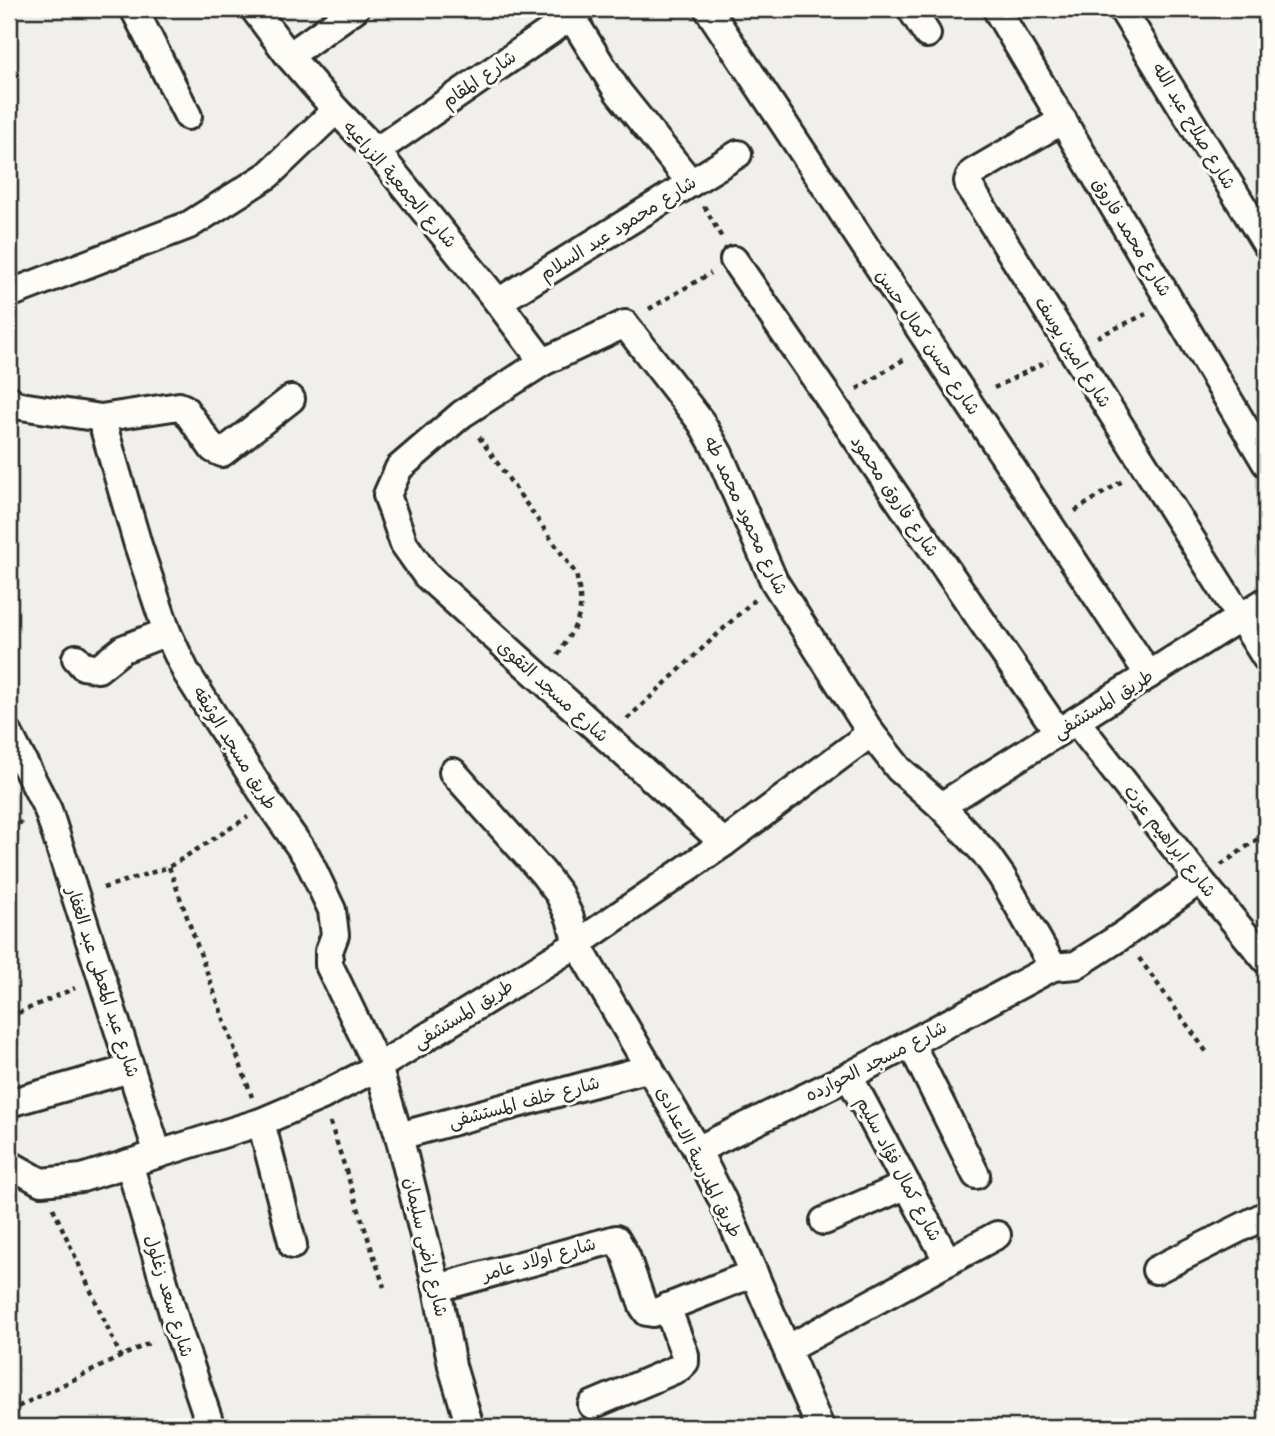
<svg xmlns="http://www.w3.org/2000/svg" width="1275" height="1436" viewBox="0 0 1275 1436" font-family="'Shantell Sans','Playpen Sans Arabic',sans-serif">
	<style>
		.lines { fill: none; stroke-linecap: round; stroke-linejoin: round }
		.street-casing { stroke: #2b2b2b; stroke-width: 32 }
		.path { stroke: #2b2b2b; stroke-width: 4.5; stroke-dasharray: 5 5; stroke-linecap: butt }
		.street { stroke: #fdfcf7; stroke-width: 26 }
		.labels { text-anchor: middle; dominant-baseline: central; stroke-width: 6; stroke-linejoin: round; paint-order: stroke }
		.street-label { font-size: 18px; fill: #2b2b2b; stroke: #fdfcf7 }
	</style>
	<rect width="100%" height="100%" fill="#f0efeb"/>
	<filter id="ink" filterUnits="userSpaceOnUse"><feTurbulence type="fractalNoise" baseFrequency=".0143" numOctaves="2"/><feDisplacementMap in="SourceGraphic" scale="14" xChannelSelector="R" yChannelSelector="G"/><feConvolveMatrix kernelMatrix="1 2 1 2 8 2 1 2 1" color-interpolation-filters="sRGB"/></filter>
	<g filter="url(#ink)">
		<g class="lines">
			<g class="street-casing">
				<g id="street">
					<polyline points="134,9 188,116"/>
					<polyline points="254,9 289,56 336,110 376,151 498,302 543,362"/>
					<polyline points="708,9 1149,675"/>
					<polyline points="911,9 927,34"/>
					<polyline points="1122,9 1266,244"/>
					<polyline points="998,12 1266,463"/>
					<polyline points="571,16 618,92 691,183"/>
					<polyline points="289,56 355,9"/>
					<polyline points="1063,120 972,173 968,181 969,186 1266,658"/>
					<polyline points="376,151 582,9"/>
					<polyline points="734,260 1058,732"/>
					<polyline points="9,294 189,225 268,175 336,110"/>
					<polyline points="498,302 738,154"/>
					<polyline points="9,399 14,405 101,418 179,406 184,408 213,449 222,453 291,399"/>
					<polyline points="101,418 138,545 167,632 186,672 269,803 307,857 332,910 335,935 329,951 329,965 378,1067 399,1136 437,1288 452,1366 470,1427"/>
					<polyline points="76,658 83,666 98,669 123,649 167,632"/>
					<polyline points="1076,721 1200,880 1266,960"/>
					<polyline points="9,734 48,810 158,1154"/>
					<polyline points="453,772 543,873 559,894 570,918 577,944 697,1150 722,1199 820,1427"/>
					<polyline points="941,806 1266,601"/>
					<polyline points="724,843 426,575 404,544 387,495 399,468 462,414 543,362 625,324 701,422 719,454 774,581 871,733 899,769 941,806 985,853 1002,877 1053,967"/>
					<polyline points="911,1044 976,1175"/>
					<polyline points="849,1076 948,1262"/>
					<polyline points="9,1103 130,1069"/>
					<polyline points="261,1122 293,1245"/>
					<polyline points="399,1136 650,1068"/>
					<polyline points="697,1150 849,1076 1053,967 1076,965 1123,935 1200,880"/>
					<polyline points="129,1163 178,1330 211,1427"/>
					<polyline points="9,1164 41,1182 82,1178 261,1122 322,1096 378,1067 577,944 724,843 871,733"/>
					<polyline points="824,1221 907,1185"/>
					<polyline points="1156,1270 1266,1215"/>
					<polyline points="437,1288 616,1239 626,1256 643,1306 647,1312 653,1313 754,1273"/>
					<polyline points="787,1349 997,1235"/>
					<polyline points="592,1405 679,1368 685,1362 685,1355 667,1307"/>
				</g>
			</g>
			<g class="path">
				<polyline points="704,206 722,238"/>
				<polyline points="649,309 711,273"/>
				<polyline points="1097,337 1146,314"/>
				<polyline points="994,388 1048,361"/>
				<polyline points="857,389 906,358"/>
				<path d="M479,437l97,137c10,43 2,46 -19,83"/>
				<polyline points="1075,511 1124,480"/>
				<polyline points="627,719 754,600"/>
				<polyline points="9,828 22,822"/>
				<polyline points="1221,865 1266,833"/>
				<polyline points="169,867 252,1097"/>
				<polyline points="103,888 169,867 248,817"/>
				<polyline points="1139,958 1208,1054"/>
				<polyline points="9,1017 75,988"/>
				<polyline points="330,1122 384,1287"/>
				<polyline points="53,1208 121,1357"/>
				<polyline points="9,1411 153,1341"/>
			</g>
			<use href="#street" class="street"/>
		</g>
	</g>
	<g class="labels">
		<g class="street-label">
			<text transform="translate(479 79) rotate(-35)">شارع المقام</text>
			<text transform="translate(1194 126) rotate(59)">شارع صلاح عبد الله</text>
			<text transform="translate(400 184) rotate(49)">شارع الجمعية الزراعيه</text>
			<text transform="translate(618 228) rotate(-32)">شارع محمود عبد السلام</text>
			<text transform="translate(1132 237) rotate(59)">شارع محمد فاروق</text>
			<text transform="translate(928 342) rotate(56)">شارع حسن كمال حسن</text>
			<text transform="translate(1073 352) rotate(58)">شارع امين يوسف</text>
			<text transform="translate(895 496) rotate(56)">شارع فاروق محمود</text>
			<text transform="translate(746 515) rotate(65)">شارع محمود محمد طه</text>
			<text transform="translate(553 691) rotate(42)">شارع مسجد التقوى</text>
			<text transform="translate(1103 704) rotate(-32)">طريق المستشفى</text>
			<text transform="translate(235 748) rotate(58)">طريق مسجد الوثيقه</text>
			<text transform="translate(1170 841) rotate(52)">شارع ابراهيم عزت</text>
			<text transform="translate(103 982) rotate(72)">شارع عبد المعطى عبد الغفار</text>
			<text transform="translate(463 1014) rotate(-32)">طريق المستشفى</text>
			<text transform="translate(876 1061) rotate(-27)">شارع مسجد الحوارده</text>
			<text transform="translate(524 1102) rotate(-15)">شارع خلف المستشفى</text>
			<text transform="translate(699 1162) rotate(63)">طريق المدرسة الاعدادى</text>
			<text transform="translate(899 1169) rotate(62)">شارع كمال فؤاد سليم</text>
			<text transform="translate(426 1247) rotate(77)">شارع راضى سليمان</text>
			<text transform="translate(539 1259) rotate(-16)">شارع اولاد عامر</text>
			<text transform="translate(169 1296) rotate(73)">شارع سعد زغلول</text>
		</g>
	</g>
	<rect width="1275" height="1436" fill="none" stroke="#fdfcf7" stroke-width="35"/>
	<rect x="18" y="18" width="1240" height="1401" fill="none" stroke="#2b2b2b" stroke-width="2.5" filter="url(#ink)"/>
</svg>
